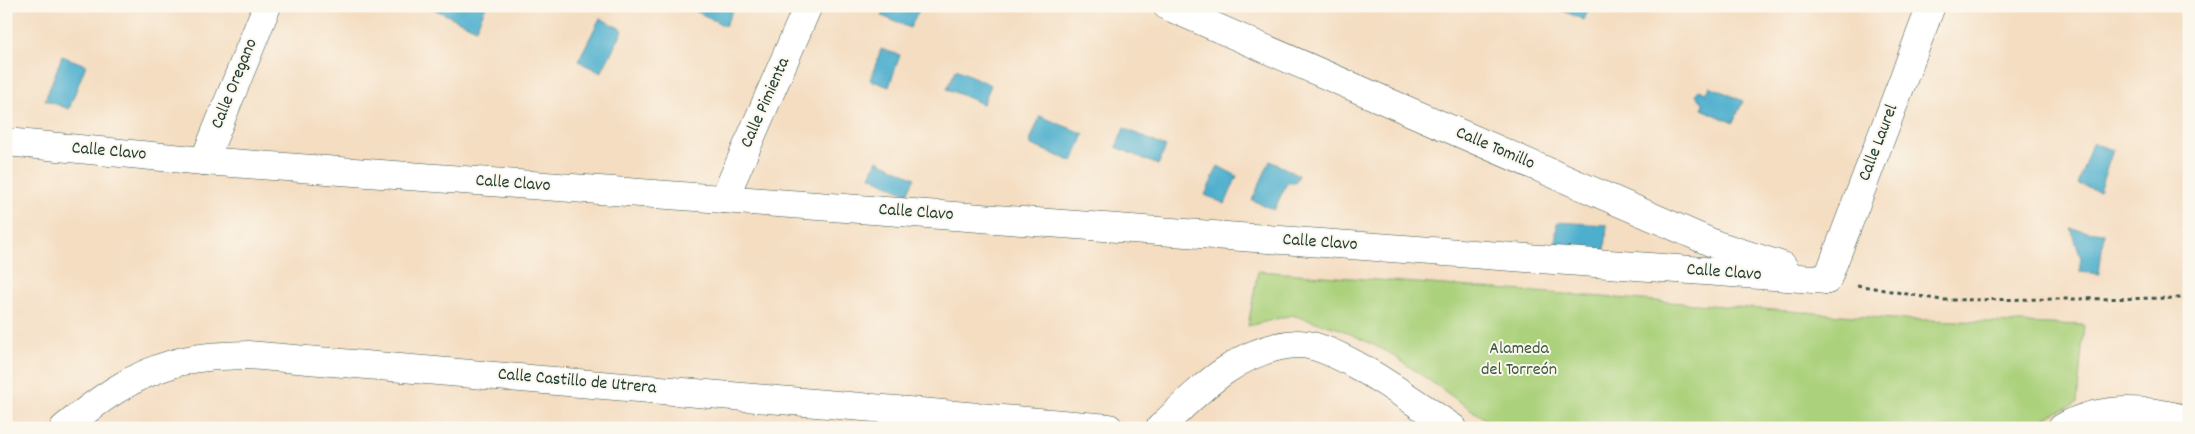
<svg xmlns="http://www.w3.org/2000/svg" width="2195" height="434" viewBox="0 0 2195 434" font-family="Dekko,sans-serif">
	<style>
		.green { fill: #abd17b; stroke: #658758 }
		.water { fill: #4eafcd; stroke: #367680 }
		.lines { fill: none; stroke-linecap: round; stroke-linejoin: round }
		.minor-casing { stroke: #3f5549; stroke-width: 29 }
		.path { stroke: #3f5549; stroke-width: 3; stroke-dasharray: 4 4; stroke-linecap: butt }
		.minor { stroke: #fff; stroke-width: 28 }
		.labels { text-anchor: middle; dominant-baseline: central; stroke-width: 4; stroke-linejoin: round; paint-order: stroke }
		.street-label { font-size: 18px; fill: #1f3d34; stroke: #fbf7ec }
		.park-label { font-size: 18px; fill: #3b5b42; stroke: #fbf7ec }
	</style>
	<rect width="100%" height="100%" fill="#fbf7ec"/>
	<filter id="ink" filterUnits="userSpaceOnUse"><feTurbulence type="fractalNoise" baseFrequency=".02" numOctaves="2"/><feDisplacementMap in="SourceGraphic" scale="10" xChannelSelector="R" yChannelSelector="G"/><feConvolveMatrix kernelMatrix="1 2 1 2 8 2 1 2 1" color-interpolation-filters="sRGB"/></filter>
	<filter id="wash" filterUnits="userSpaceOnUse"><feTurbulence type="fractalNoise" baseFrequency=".0096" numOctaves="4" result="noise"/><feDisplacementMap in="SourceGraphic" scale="20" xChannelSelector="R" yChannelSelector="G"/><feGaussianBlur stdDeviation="1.12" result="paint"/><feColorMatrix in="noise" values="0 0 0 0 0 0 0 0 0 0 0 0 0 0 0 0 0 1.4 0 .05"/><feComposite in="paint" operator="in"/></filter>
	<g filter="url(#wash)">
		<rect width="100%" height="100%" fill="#f4ddc1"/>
		<polygon class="green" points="1258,271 1894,319 2084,325 2077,403 2043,419 2031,428 1498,428 1388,352 1340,329 1292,315 1248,326"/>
		<g class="water">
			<polygon points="435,6 486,6 476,29 434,9"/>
			<polygon points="686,6 735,6 725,26"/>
			<polygon points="886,6 909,6 919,10 910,28 882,16"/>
			<polygon points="1552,6 1590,6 1584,20"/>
			<polygon points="600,18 623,30 601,73 578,61"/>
			<polygon points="881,49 900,55 889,87 870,80"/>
			<polygon points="62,56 86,65 69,109 45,100"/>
			<polygon points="956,69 991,85 983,104 947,89"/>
			<polygon points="1710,86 1743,101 1733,123 1702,109 1703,103 1695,94 1699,90 1707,93"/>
			<polygon points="1040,116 1084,134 1073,162 1029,144"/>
			<polygon points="1124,128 1166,147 1158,165 1116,147"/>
			<polygon points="2092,143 2113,150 2099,191 2078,184"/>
			<polygon points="877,160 915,178 907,194 870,176"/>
			<polygon points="1270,161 1299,175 1295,183 1287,183 1274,210 1252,200"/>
			<polygon points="1218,166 1237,176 1225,204 1205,195"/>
			<polygon points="1557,222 1607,225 1605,251 1555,249"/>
			<polygon points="2071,229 2104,233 2099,274 2079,272 2081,258"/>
		</g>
	</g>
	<g filter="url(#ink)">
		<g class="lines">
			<g class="minor-casing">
				<g id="minor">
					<polyline points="1167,6 1717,245 1783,266"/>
					<polyline points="6,142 204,161 1827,280"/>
					<polyline points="204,161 267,6"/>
					<polyline points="724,199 808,6"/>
					<polyline points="1827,280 1931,6"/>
					<path d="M64,428c33,-27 67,-52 108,-64 24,-8 51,-8 76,-9l861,73"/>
					<path d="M1160,428c38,-37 80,-81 137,-84 38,-2 122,62 156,84"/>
					<path d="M2062,428c38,-23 86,-19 127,-8"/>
				</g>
			</g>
			<polyline class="path" points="1857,285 1941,300 2189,298"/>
			<use href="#minor" class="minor"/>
		</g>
	</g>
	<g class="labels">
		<g class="street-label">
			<text transform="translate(235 84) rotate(-68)">Calle Oregano</text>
			<text transform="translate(766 103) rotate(-66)">Calle Pimienta</text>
			<text transform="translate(1879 143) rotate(-69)">Calle Laurel</text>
			<text transform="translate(1495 149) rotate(23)">Calle Tomillo</text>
			<text transform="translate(109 152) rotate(5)">Calle Clavo</text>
			<text transform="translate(513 184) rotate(4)">Calle Clavo</text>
			<text transform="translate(916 213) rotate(4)">Calle Clavo</text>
			<text transform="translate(1320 243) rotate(4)">Calle Clavo</text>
			<text transform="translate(1724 273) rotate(4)">Calle Clavo</text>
			<text transform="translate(577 382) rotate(5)">Calle Castillo de Utrera</text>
		</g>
		<g class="park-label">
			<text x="1519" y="349">Alameda<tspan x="1519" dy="21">del Torreón</tspan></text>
		</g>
	</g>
	<rect width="2195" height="434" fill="none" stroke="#fbf7ec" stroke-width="25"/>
</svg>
